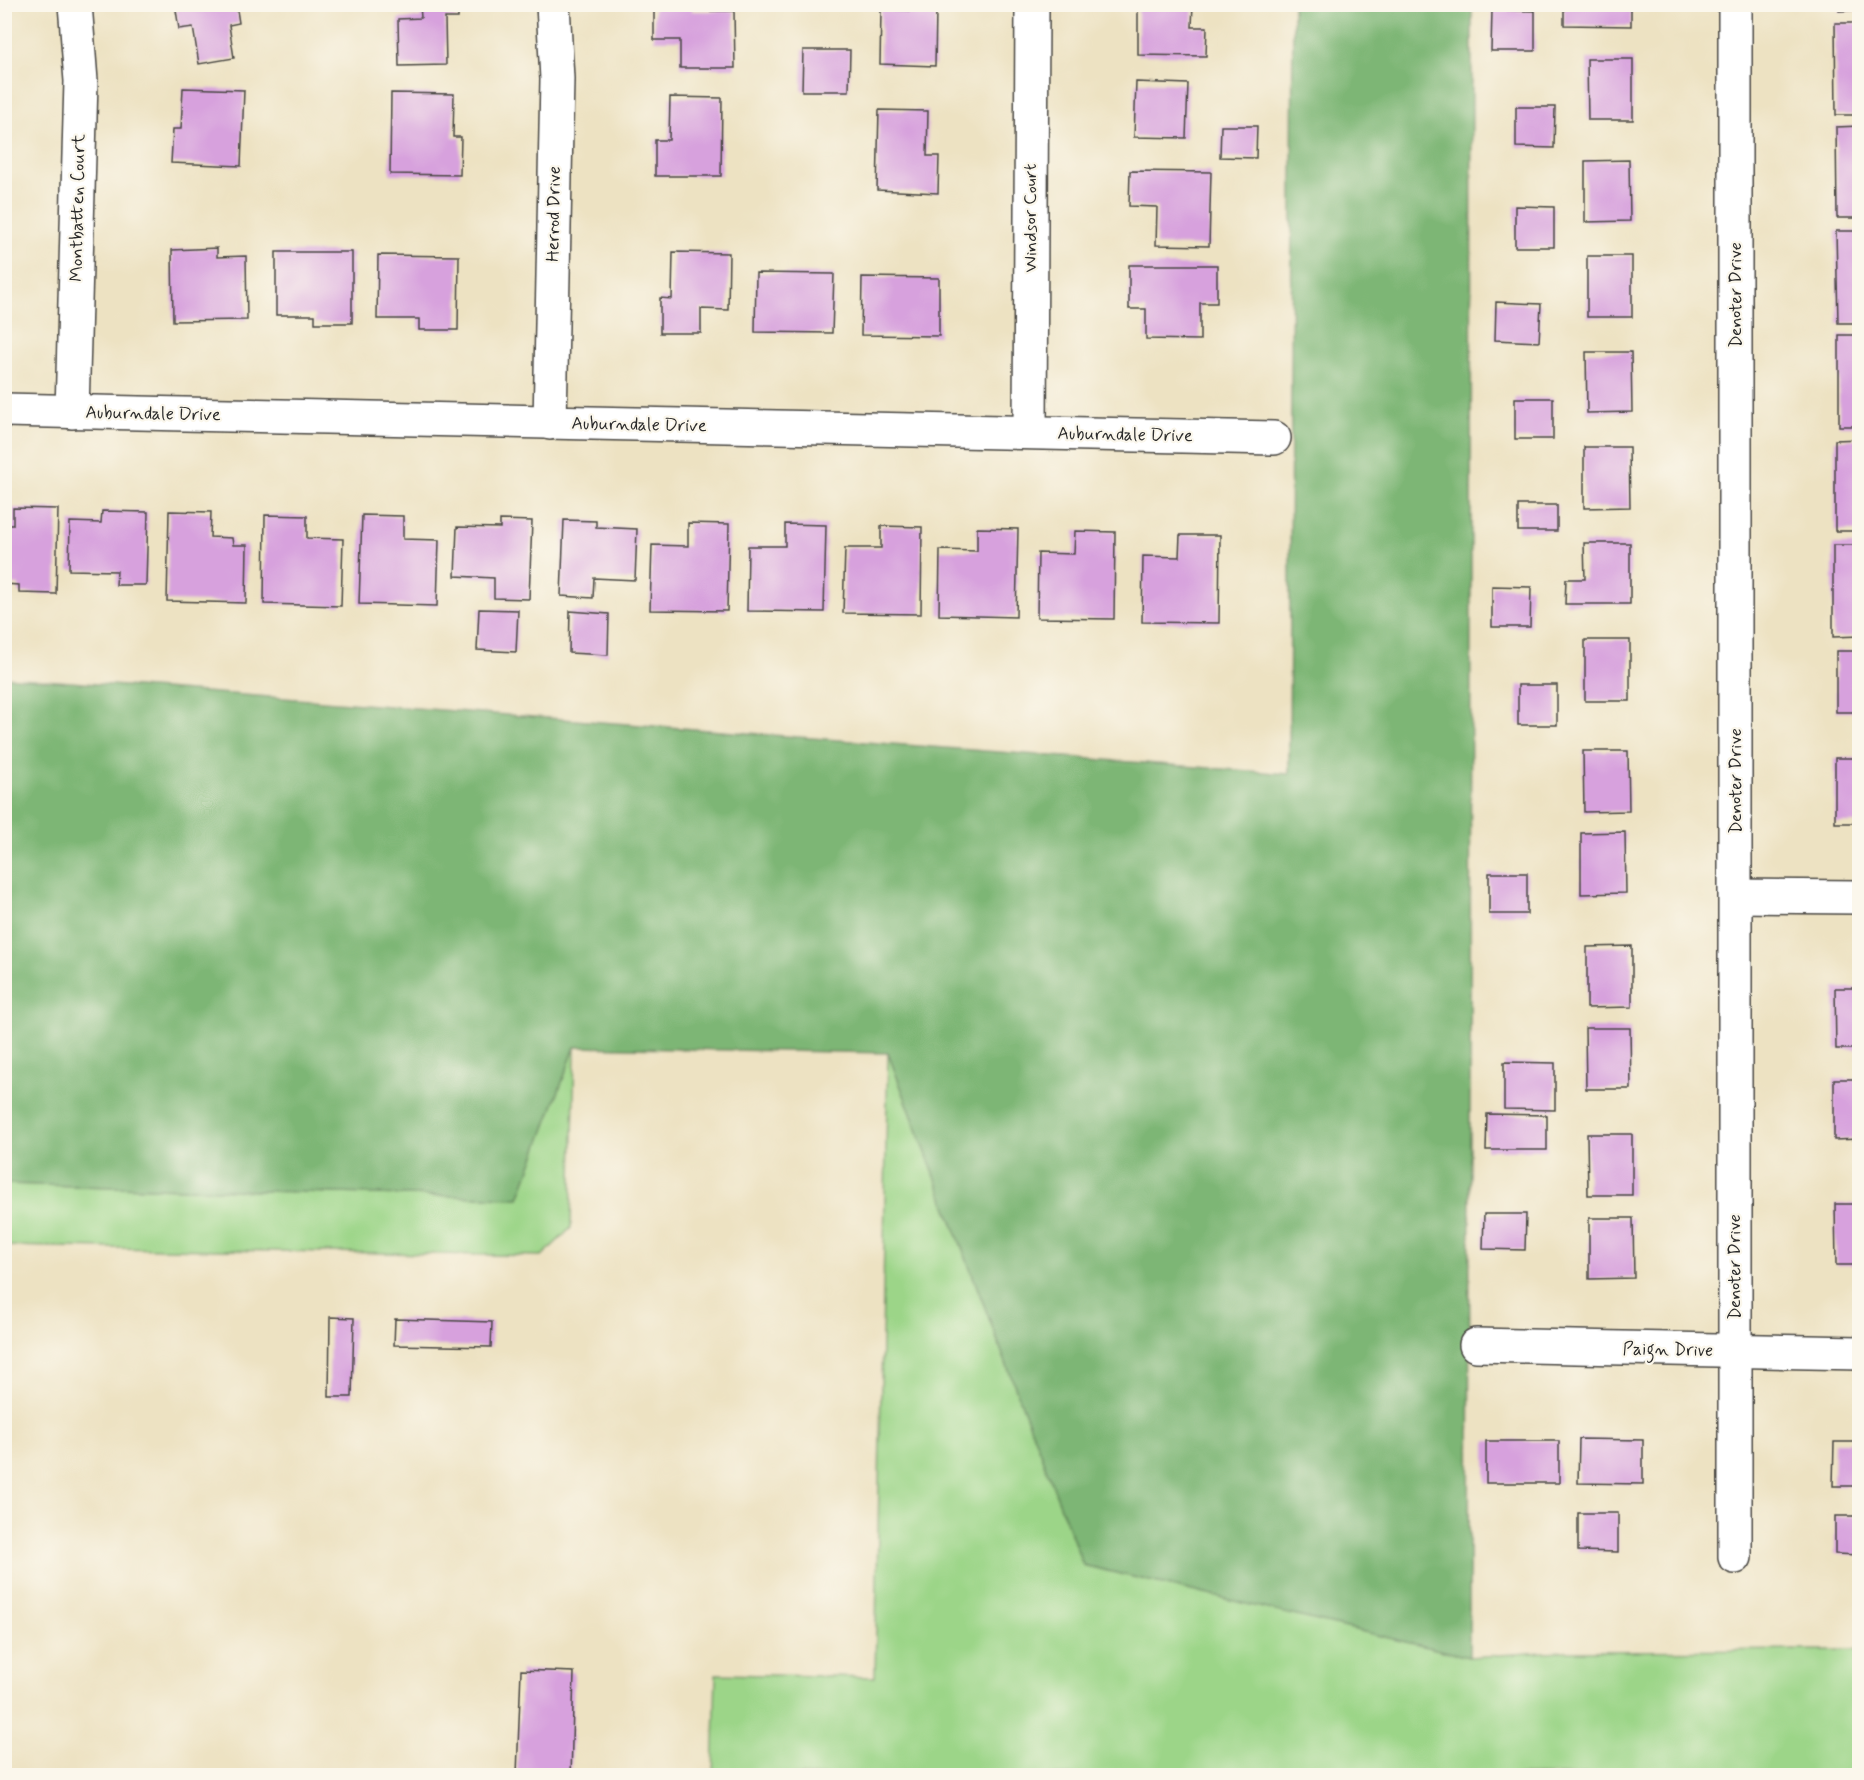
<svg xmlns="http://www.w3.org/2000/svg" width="1864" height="1780" viewBox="0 0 1864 1780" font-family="Mynerve,sans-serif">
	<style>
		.green { fill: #9cd588; stroke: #64805a; stroke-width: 1.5 }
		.forest { fill: #7db674; stroke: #547050; stroke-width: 1.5 }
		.building { fill: #d7a1dd }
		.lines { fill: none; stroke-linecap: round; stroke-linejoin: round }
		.minor-casing { stroke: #484642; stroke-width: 36 }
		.minor { stroke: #fff; stroke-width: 33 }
		.labels { text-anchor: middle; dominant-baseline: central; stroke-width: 4.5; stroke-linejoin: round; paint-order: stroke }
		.street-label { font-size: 18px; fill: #2b2b2b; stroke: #fbf7ec }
	</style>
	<rect width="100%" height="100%" fill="#fbf7ec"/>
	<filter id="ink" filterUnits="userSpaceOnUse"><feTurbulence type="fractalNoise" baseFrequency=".0167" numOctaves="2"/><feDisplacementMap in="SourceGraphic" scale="12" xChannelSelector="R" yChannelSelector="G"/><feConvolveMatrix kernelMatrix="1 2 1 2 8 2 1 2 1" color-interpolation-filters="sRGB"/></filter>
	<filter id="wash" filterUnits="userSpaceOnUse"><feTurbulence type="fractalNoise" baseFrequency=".008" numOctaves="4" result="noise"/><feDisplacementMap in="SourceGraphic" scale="24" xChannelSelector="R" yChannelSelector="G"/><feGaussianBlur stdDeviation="1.35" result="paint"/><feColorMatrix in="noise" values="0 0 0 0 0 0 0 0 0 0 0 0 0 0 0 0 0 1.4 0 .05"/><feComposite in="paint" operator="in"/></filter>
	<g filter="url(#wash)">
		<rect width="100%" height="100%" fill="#ede2c2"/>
		<g class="green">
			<polygon points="575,1047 571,1228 542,1256 5,1246 5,1184 519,1198"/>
			<polygon points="888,1053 1083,1565 1469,1657 1562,1651 1859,1650 1859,1775 713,1776 716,1674 875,1677"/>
		</g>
		<polygon class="forest" points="1293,5 1472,5 1469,1657 1083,1565 888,1053 575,1047 519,1198 5,1184 5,677 1289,774"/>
		<g id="blocks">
			<g class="building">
				<polygon points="175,4 236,4 239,23 229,25 234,58 199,64 193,27 179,29"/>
				<polygon points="420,4 458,4 458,18 445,18 446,65 399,66 398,19 421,18"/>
				<polygon points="654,4 692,4 692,11 734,11 735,68 680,68 680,40 654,40"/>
				<polygon points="1147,4 1193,4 1192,27 1207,27 1206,56 1138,55 1138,9 1147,9"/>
				<polygon points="1564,4 1631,4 1631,26 1564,25"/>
				<polygon points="1839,4 1860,4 1860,10 1839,11"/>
				<polygon points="881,10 936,11 935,66 880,64"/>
				<polygon points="1492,10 1535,11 1535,51 1491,51"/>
				<polygon points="1835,23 1860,23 1860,115 1836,115"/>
				<polygon points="803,50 850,50 849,91 802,91"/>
				<polygon points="1587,59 1633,59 1633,120 1588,120"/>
				<polygon points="1136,82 1188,84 1186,138 1134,137"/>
				<polygon points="183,88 244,90 241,166 171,163 173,129 181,129"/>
				<polygon points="391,93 454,94 453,137 461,137 460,175 390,174"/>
				<polygon points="670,97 722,98 721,176 655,176 655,140 669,140"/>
				<polygon points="1516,107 1555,107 1554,148 1516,147"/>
				<polygon points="879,110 928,111 927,156 939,156 938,193 877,190"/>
				<polygon points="1221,126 1257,126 1256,158 1220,157"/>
				<polygon points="1860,126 1860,218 1837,218 1836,127"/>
				<polygon points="1629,160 1630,221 1585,222 1585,161"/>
				<polygon points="1130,171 1211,172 1209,246 1156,245 1157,207 1129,206"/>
				<polygon points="1515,206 1554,207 1554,247 1515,247"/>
				<polygon points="1836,231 1860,231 1860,323 1838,323"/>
				<polygon points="217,248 217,257 246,256 247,320 173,321 172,250"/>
				<polygon points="276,252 352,252 352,323 315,323 315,315 276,315"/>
				<polygon points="673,252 729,253 728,310 701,309 701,333 660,333 660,298 672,299"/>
				<polygon points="378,255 459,256 458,330 419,330 419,319 377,319"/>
				<rect x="1587" y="256" width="45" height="61"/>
				<polygon points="1129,265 1217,265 1217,303 1200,303 1200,340 1146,339 1146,309 1129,309"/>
				<polygon points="756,273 834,274 832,333 755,332"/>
				<polygon points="862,277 939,278 939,336 861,335"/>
				<polygon points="1496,302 1541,304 1539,342 1495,340"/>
				<rect x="1839" y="335" width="21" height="91"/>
				<polygon points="1586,352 1631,352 1632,412 1587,413"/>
				<rect x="1515" y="398" width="38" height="41"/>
				<polygon points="1860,439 1860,531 1835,531 1835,440"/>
				<polygon points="1584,447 1629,447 1630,507 1584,508"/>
				<rect x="1518" y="505" width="39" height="26"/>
				<polygon points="13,508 58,509 56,594 19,593 19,585 4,584 4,525 13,525"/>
				<polygon points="102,511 148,512 146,585 116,585 117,571 69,570 70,522 101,523"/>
				<polygon points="169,511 211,512 210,537 232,538 233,545 247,545 246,603 167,601"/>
				<polygon points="265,515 307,516 307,538 343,539 341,606 264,604"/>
				<polygon points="362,515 403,516 403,539 439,540 437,606 359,604"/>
				<polygon points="500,520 532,521 529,599 494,598 494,578 455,576 457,527 500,528"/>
				<polygon points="564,520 596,521 596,527 637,529 635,580 594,578 593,598 561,596"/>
				<polygon points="688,523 729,524 727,611 650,610 652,545 688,546"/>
				<polygon points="785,524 826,525 824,612 747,611 748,546 785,546"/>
				<polygon points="881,526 922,527 921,614 843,613 845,548 881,548"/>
				<polygon points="977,528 1018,529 1016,617 939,615 940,550 977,551"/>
				<polygon points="1075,531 1115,532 1114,619 1037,618 1038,553 1074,554"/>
				<polygon points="1180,535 1220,535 1219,623 1142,622 1143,556 1179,557"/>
				<polygon points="1584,543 1630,543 1630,604 1565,604 1566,579 1585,579"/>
				<polygon points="1833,545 1860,545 1860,636 1833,637"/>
				<polygon points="1492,586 1531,587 1530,627 1492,627"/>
				<polygon points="479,609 518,610 516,652 477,650"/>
				<polygon points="570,611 609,614 608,655 569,653"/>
				<rect x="1585" y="640" width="45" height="61"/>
				<rect x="1836" y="651" width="24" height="61"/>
				<rect x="1518" y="685" width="39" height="40"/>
				<polygon points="1583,751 1628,751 1629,811 1584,812"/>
				<rect x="1835" y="758" width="25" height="65"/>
				<polygon points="1625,832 1626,893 1581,894 1581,833"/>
				<rect x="1489" y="873" width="38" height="41"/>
				<polygon points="1632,946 1632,1007 1587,1008 1587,947"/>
				<polygon points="1835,988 1860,988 1860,1049 1836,1049"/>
				<polygon points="1585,1028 1630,1028 1631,1089 1586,1089"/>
				<polygon points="1504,1062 1555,1063 1555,1110 1504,1109"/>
				<polygon points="1834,1079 1860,1079 1860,1139 1834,1140"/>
				<polygon points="1487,1114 1547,1115 1547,1150 1486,1150"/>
				<polygon points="1587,1134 1632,1134 1632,1195 1588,1195"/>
				<polygon points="1835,1204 1860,1204 1860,1265 1836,1265"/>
				<polygon points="1484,1214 1526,1214 1525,1250 1483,1249"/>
				<polygon points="1589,1218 1633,1218 1634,1278 1589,1279"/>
				<polygon points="330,1317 354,1318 352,1397 329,1397"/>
				<polygon points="395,1319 492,1322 491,1347 394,1345"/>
				<polygon points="1579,1439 1643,1440 1643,1484 1578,1483"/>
				<rect x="1486" y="1441" width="73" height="42"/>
				<polygon points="1834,1442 1860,1442 1860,1486 1833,1486"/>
				<polygon points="1578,1513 1618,1513 1618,1552 1578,1551"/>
				<polygon points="1835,1516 1860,1516 1860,1555 1835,1554"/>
				<polygon points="521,1670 574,1672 571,1776 517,1774"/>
			</g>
		</g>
	</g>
	<g filter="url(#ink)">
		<use href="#blocks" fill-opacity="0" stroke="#484642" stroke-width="1.5"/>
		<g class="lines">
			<g class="minor-casing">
				<g id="minor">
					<polyline points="4,410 1274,438"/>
					<polyline points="72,412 81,81 75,4"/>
					<polyline points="550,423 557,79 553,4"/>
					<polyline points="1030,432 1032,4"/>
					<polyline points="1736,896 1860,897"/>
					<polyline points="1476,1345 1860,1353"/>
					<polyline points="1735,1557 1735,4"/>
				</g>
			</g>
			<use href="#minor" class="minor"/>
		</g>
	</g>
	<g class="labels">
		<g class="street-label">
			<text transform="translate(78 208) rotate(-89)">Montbatten Court</text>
			<text transform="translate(554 214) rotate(-89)">Herrod Drive</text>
			<text transform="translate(1031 218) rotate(-90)">Windsor Court</text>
			<text transform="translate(1736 295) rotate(-90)">Denoter Drive</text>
			<text transform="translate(153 414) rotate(1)">Auburndale Drive</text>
			<text transform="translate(639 425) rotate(1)">Auburndale Drive</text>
			<text transform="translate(1125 435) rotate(1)">Auburndale Drive</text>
			<text transform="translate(1736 781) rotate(-90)">Denoter Drive</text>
			<text transform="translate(1735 1267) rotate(-90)">Denoter Drive</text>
			<text transform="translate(1668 1350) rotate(1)">Paign Drive</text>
		</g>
	</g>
	<rect width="1864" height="1780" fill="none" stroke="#fbf7ec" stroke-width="24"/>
</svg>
